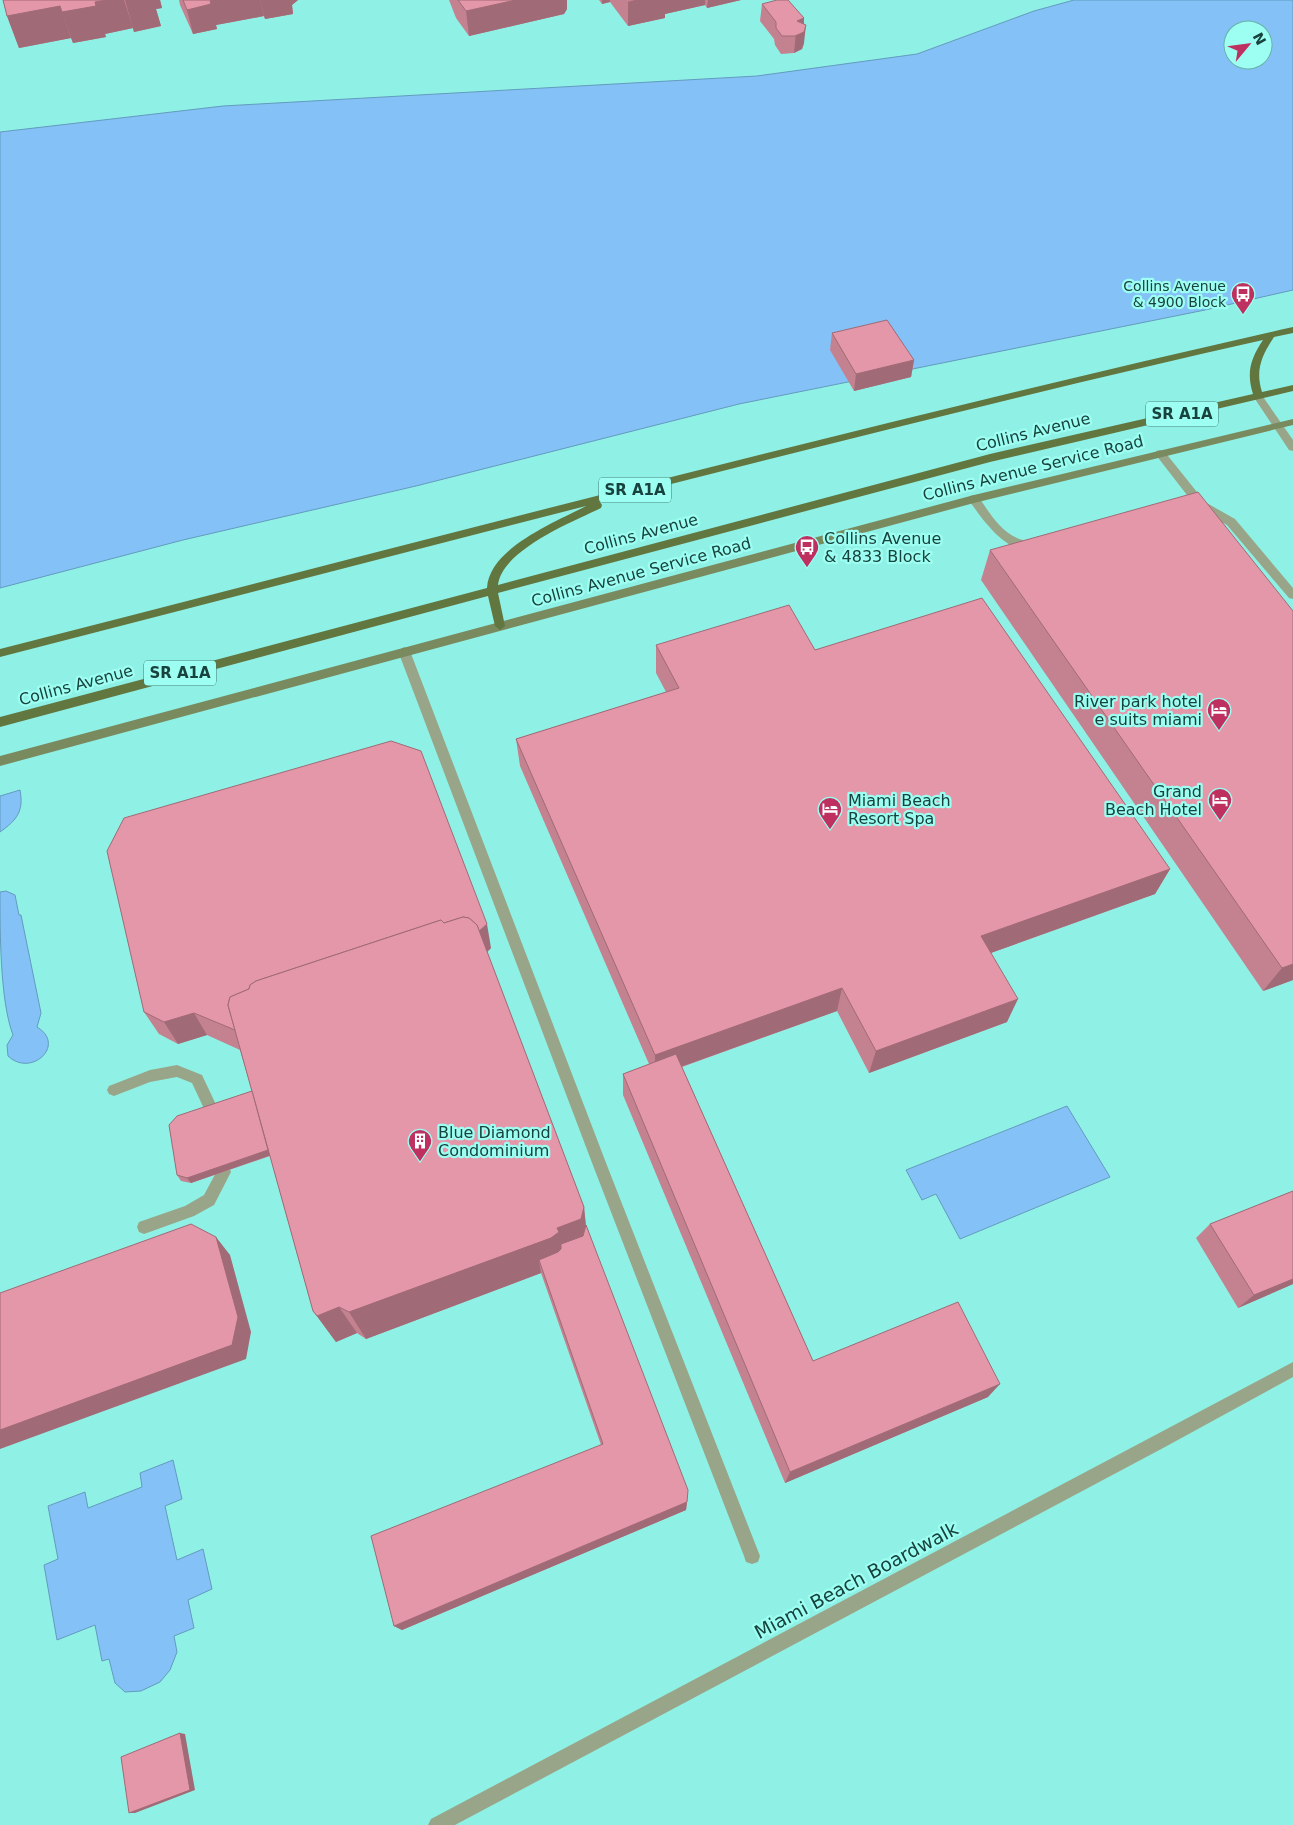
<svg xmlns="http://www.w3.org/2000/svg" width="1293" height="1825" viewBox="0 0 1293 1825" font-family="'DejaVu Sans',sans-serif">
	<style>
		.water { fill: #83c1f6; stroke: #639bbe; fill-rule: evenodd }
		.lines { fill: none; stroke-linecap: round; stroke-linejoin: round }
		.lane { fill: #99a588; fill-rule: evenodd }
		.street { fill: #99a588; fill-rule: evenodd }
		.secondary { fill: #798a5f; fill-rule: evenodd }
		.primary { fill: #627640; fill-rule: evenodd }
		.wall { fill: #c48290 }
		.shaded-wall { fill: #a06a76 }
		.building { fill: #e497a8; stroke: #a06a76 }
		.labels { text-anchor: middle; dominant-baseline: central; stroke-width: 4.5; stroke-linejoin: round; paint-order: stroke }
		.far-poi-label { font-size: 14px; fill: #18423d; stroke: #9dfff2; text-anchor: end }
		.shield { fill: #9dfff2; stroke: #407b73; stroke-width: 1 }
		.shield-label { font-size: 15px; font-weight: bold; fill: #18423d }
		.street-label { font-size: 16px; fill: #18423d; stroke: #9dfff2 }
		.poi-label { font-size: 16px; fill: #18423d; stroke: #9dfff2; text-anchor: start }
		.near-street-label { font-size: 19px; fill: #18423d; stroke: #9dfff2 }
	</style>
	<rect width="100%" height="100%" fill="#8ff1e5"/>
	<g class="water">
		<path d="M1074,0h219v290l-88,20 -466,94 -323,82 -233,54 -183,48v-456l223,-26 534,-30 160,-22 117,-43zM1233,30h30v30h-30z"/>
		<path d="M20,790c4,21 -3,30 -20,42v-36z"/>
		<path d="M6,891l9,4 4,20h2l20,98 -4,14c30,18 -6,51 -29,29l-1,-11 6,-10c-13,-34 -13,-103 -13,-143z"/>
		<polygon points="1067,1106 1110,1177 960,1239 936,1194 922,1200 906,1170"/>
		<polygon points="173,1460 182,1499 165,1506 177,1560 203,1549 212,1589 188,1600 194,1628 174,1636 177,1652 170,1670 160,1682 141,1691 125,1692 115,1683 109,1659 102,1661 95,1625 57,1640 44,1565 58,1559 48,1506 85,1492 88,1508 142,1487 140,1473"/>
	</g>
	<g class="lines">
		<g class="lane">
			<polygon points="1258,393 1261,394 1293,440 1293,451 1289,450 1253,396"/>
			<polygon points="1160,450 1164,451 1205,502 1235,519 1293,588 1293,599 1289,598 1227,525 1197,508 1156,455 1156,451"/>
			<path d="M974,495l4,1c11,16 21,34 39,42 6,3 13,3 20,5l1,3 -1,3c-29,8 -53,-28 -67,-47l-1,-3 1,-3z"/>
			<polygon points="404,647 410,651 608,1168 760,1556 758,1562 752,1564 746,1562 744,1556 594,1168 398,651"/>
			<polygon points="177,1065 202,1075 219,1111 217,1115 212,1117 207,1115 192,1083 177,1077 150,1082 114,1096 109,1094 107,1090 109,1086 150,1070"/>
			<polygon points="224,1165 229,1167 231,1172 214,1205 194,1216 144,1234 139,1232 137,1227 139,1222 185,1206 204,1195 219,1167"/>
		</g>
		<polygon class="street" points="1293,1362 1293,1377 1165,1447 455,1825 428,1825 431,1819"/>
		<polygon class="secondary" points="1293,419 1293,425 974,503 0,766 0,756 974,495"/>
		<path class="primary" d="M1293,327v6l-19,4c-12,18 -19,33 -12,55l31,-7v6l-303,71 -492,131 7,33 -5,4 -5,-4 -7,-30 -488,131v-10l487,-129c2,-40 69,-66 99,-82l-586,151v-8c430,-110 860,-224 1293,-322zM1263,340c-12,18 -17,32 -10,54l-263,60 -492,131c4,-35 74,-63 103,-77l1,-3 -2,-3c221,-56 441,-112 663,-162z"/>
	</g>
	<g class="wall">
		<polygon points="3,0 160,0 162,8 156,9 161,26 134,32 133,28 105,34 106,37 73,43 71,38 19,48 7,16"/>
		<polygon points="179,0 298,0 292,5 293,14 265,19 264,16 216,25 217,29 193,34 180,5"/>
		<polygon points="449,0 567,0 567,9 564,14 469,36 456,18"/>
		<polygon points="599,0 741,0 707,8 705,5 665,14 665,18 628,26 610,2 602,4"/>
		<polygon points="762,4 804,18 804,43 802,49 794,53 781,54 775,45 774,39 760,21"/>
		<polygon points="832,333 914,360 911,377 854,391 830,350"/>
		<polygon points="990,550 1293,980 1263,991 981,580"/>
		<polygon points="656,645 815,650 1170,869 1155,894 991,953 1007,1022 869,1073 837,1011 682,1067 813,1361 988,1397 785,1483 623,1095 623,1074 649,1064 520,766 516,739 666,692 656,673"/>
		<polygon points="491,948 487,952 584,1207 586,1225 687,1502 686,1510 402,1630 394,1626 601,1445 541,1273 366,1339 357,1333 336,1342 313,1311 270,1156 191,1183 181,1181 177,1175 252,1091 240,1050 207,1035 178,1044 159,1034 144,1012"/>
		<polygon points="1293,1191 1293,1284 1238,1308 1196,1238 1210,1224"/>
	</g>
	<g class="shaded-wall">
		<polygon points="107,0 124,0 133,28 105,34 106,37 73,43 62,12 95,2"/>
		<polygon points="125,0 160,0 162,8 156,9 161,26 134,32"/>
		<polygon points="213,0 260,0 264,16 216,25 217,29 193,34 187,10"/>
		<polygon points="260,0 298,0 292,5 293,14 265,19"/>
		<polygon points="516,0 567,0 567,9 564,14 469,36 466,11"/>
		<polygon points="602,0 610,0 610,2 602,4"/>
		<polygon points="635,0 705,0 705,5 665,14 665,18 628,26 628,2"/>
		<polygon points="708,0 741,0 707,8"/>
		<polygon points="60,6 71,38 19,48 7,16"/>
		<polygon points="804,18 803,33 806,25 804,43 802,49 794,53 797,21"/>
		<polygon points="914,360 911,377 854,391 856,374"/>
		<polygon points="1170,869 1155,894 971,960 981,936"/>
		<polygon points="487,924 491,948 484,955 479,931"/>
		<polygon points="1293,964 1293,980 1263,991 1282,968"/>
		<polygon points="842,988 837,1011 655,1076 655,1055"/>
		<polygon points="1018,999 1007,1022 869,1073 876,1051"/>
		<polygon points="194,1013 207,1035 178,1044 164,1022"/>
		<polygon points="277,1147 280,1152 191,1183 187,1178"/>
		<polygon points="584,1207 587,1239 584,1249 539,1260 541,1273 366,1339 349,1312 557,1228"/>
		<polygon points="216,1237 230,1255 251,1332 246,1359 0,1449 0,1430"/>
		<polygon points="1293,1279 1293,1284 1238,1308 1254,1295"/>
		<polygon points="339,1307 357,1333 336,1342 317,1316"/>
		<polygon points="1000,1384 988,1397 785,1483 790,1472"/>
		<polygon points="687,1502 686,1510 402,1630 394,1626"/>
		<polygon points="180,1733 185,1734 195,1790 135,1813 129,1813"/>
	</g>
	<g class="building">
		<polygon points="3,0 107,0 95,2 96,6 62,12 60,6 7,16"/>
		<polygon points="183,0 213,0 210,1 211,4 187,10"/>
		<polygon points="458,0 516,0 466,11"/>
		<polygon points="777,0 788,0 804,18 797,21 806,25 804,32 795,36 782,36 776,28 776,22 762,4"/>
		<polygon points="887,320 914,360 856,374 832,333"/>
		<polygon points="1198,492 1293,611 1293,964 1282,968 990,550"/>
		<polygon points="982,598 1170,869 981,936 1018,999 876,1051 842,988 655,1055 516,739 679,688 656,645 789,605 815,650"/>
		<polygon points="391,741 421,751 487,924 479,931 477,925 469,918 463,917 444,923 441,920 256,981 250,985 249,989 230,997 228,1005 235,1030 194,1013 164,1022 144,1012 107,851 124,818"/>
		<polygon points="463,917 469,918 477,925 584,1207 581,1219 557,1228 559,1232 551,1238 349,1312 339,1307 317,1316 313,1311 228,1005 230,997 249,989 250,985 256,981 441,920 444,923"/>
		<polygon points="676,1054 813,1361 958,1302 1000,1384 790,1472 623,1074"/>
		<polygon points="252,1091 268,1150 187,1178 177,1175 169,1125 177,1116"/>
		<polygon points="1293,1191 1293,1279 1254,1295 1210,1224"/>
		<polygon points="191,1224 216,1237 238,1317 232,1345 0,1430 0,1293"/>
		<polygon points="586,1225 688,1490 687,1502 394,1626 371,1536 603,1444 539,1260 558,1252 561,1249 561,1244 583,1236"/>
		<polygon points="180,1733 190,1790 129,1813 121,1757"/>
	</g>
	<defs>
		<g id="bus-pin" transform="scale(1.25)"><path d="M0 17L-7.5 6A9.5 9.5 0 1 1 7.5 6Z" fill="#be3060" stroke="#9dfff2"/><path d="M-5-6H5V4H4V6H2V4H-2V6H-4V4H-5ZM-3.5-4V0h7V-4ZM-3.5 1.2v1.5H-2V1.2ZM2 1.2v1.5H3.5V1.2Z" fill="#fff"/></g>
		<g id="hotel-pin" transform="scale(1.25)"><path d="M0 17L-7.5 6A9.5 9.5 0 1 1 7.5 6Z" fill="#be3060" stroke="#9dfff2"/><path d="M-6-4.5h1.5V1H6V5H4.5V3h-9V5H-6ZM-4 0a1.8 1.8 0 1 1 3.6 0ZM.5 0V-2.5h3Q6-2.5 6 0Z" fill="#fff"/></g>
		<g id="building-pin" transform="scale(1.25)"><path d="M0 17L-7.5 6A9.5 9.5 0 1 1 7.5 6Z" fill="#be3060" stroke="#9dfff2"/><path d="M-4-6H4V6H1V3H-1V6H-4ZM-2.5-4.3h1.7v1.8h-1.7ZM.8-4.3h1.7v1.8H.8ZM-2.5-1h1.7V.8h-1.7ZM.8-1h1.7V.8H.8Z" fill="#fff"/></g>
	</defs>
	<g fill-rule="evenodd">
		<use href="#bus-pin" x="1243" y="294"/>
		<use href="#bus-pin" x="807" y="547"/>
		<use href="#hotel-pin" x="1219" y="710"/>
		<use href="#hotel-pin" x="1220" y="800"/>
		<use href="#hotel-pin" x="830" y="809"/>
		<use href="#building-pin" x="420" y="1141"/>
	</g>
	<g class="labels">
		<g class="far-poi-label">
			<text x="1226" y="286">Collins Avenue<tspan x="1226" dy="16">&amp; 4900 Block</tspan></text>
		</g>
		<g class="shield">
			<rect x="1146" y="401.5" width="72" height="25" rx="4"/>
			<rect x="599" y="477.5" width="72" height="25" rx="4"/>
			<rect x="144" y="660.5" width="72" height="25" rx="4"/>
		</g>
		<g class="shield-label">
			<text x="1182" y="414">SR A1A</text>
			<text x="635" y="490">SR A1A</text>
			<text x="180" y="673">SR A1A</text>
		</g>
		<g class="street-label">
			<text transform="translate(1033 432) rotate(-14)">Collins Avenue</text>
			<text transform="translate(1033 468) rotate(-14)">Collins Avenue Service Road</text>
			<text transform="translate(641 534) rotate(-15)">Collins Avenue</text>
			<text transform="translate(641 572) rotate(-15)">Collins Avenue Service Road</text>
			<text transform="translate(76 685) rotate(-15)">Collins Avenue</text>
		</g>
		<g class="poi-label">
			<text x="824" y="538">Collins Avenue<tspan x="824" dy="18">&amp; 4833 Block</tspan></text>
			<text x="1202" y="701" text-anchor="end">River park hotel<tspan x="1202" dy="18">e suits miami</tspan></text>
			<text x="1202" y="791" text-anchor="end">Grand<tspan x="1202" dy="18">Beach Hotel</tspan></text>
			<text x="848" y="800">Miami Beach<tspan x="848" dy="18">Resort Spa</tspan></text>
			<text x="438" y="1132">Blue Diamond<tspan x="438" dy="18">Condominium</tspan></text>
		</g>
		<g class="near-street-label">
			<text transform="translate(856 1580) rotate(-28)">Miami Beach Boardwalk</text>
		</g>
	</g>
	<g transform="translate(1248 45) rotate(61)"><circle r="24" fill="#9dfff2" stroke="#68b3aa"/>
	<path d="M0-4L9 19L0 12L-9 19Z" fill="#be3060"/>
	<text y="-8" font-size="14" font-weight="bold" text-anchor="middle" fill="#18423d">N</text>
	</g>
</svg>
